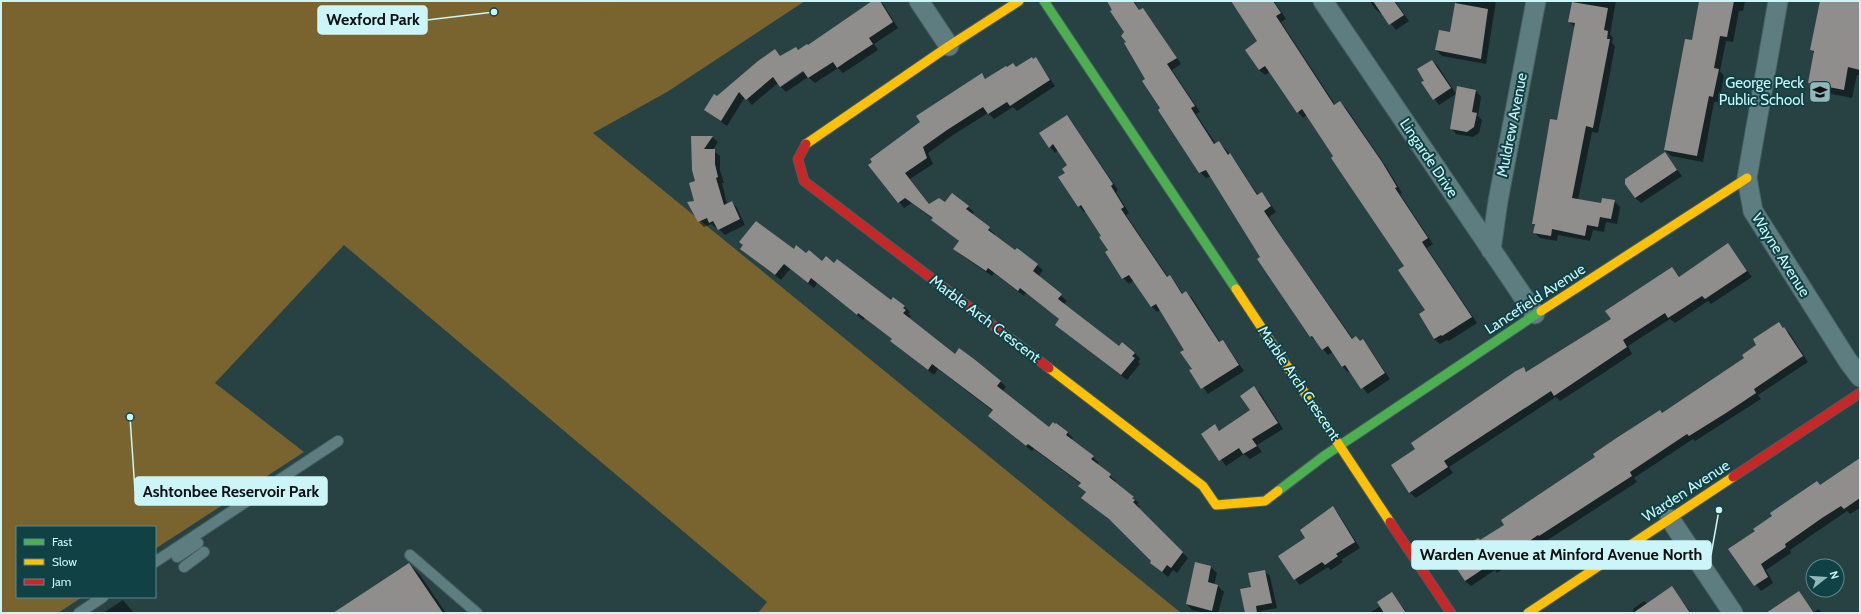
<svg xmlns="http://www.w3.org/2000/svg" width="1861" height="614" viewBox="0 0 1861 614" font-family="Cabin,sans-serif">
	<style>
		.green { fill: #796430 }
		.forest { fill: #796531 }
		.shadow { fill: #0007 }
		.building { fill: #908d8d }
		.lines { fill: none; stroke-linecap: round; stroke-linejoin: round }
		.lane-casing { stroke: #475e60; stroke-width: 12 }
		.street-casing { stroke: #475e60; stroke-width: 21 }
		.fast-casing { stroke: #475e60; stroke-width: 11 }
		.slow-casing { stroke: #475e60; stroke-width: 11 }
		.jam-casing { stroke: #475e60; stroke-width: 11 }
		.lane { stroke: #5e7d80; stroke-width: 10 }
		.street { stroke: #5e7d80; stroke-width: 19 }
		.fast { stroke: #4caf50; stroke-width: 9 }
		.slow { stroke: #ffc107; stroke-width: 9 }
		.jam { stroke: #c62828; stroke-width: 9 }
		.labels { text-anchor: middle; dominant-baseline: central; stroke-width: 4; stroke-linejoin: round; paint-order: stroke }
		.poi-label { font-size: 15px; fill: #ccf5f9; stroke: #0f4145; text-anchor: end }
		.street-label { font-size: 15px; fill: #ccf5f9; stroke: #0f4145 }
		.leader { fill: none; stroke: #ccf5f9; stroke-width: 1.5 }
		.callout-dot { fill: #ccf5f9; stroke: #0f4145; stroke-width: 1.5 }
		.callout { fill: #ccf5f9; stroke: #ccf5f9; stroke-width: 1.5 }
		.callout-label { font-size: 16px; text-anchor: middle; font-weight: bold; fill: #111 }
	</style>
	<rect width="100%" height="100%" fill="#284244"/>
	<polygon class="green" points="1,1 805,1 667,92 593,133 1181,613 758,613 767,602 344,245 215,383 304,452 155,549 155,527 17,527 17,597 82,597 58,613 1,613"/>
	<path class="forest" d="M585,1h44c-19,13 -25,12 -44,0z"/>
	<g class="shadow">
		<polygon points="874,1 879,1 883,4 898,28 874,44 878,50 843,73 838,68 815,83 808,77 786,92 781,87 808,69 807,68 778,83 752,105 745,97 727,126 705,110 717,97 775,51 781,57 808,46"/>
		<polygon points="1108,1 1134,1 1140,11 1143,9 1148,15 1181,64 1172,70 1200,112 1196,114 1216,144 1219,142 1235,160 1258,195 1262,193 1267,199 1276,212 1269,217 1289,248 1353,339 1361,342 1362,340 1368,346 1390,379 1368,394 1350,371 1348,372 1342,366 1333,352 1328,355 1317,342 1311,337 1211,176 1206,178 1200,172 1162,109 1127,43 1125,32"/>
		<polygon points="1231,1 1274,1 1286,19 1281,22 1336,106 1340,102 1346,108 1387,168 1402,193 1400,194 1433,244 1427,248 1477,323 1449,341 1447,340 1440,344 1434,339 1426,311 1406,266 1307,115 1303,118 1298,112 1270,72 1265,75 1259,70 1258,41"/>
		<polygon points="1370,1 1395,1 1409,21 1396,30 1382,13 1381,14 1375,9"/>
		<polygon points="1456,1 1496,1 1486,64 1442,56 1436,50 1451,33"/>
		<polygon points="1573,1 1616,1 1610,34 1613,38 1612,43 1615,46 1606,94 1598,133 1592,132 1578,200 1602,204 1614,201 1620,207 1617,224 1606,222 1604,232 1593,230 1590,241 1558,235 1557,241 1540,238 1534,232 1535,226 1533,223 1558,121 1575,28 1569,21"/>
		<polygon points="1699,1 1745,1 1743,11 1739,11 1733,42 1726,41 1720,71 1724,76 1719,102 1714,102 1703,162 1671,156 1665,150 1693,42"/>
		<polygon points="1821,1 1860,1 1860,76 1857,75 1852,98 1818,91 1809,83 1815,54 1811,50"/>
		<polygon points="1036,58 1055,86 1017,111 1013,107 994,119 988,113 953,135 928,153 933,164 910,179 930,205 945,204 968,207 974,212 972,215 995,234 994,236 1015,252 1037,265 1043,270 1038,277 1067,301 1063,305 1119,348 1135,353 1140,359 1138,362 1140,364 1127,380 1062,330 1060,320 1026,292 1024,296 994,273 992,276 960,254 954,248 960,242 938,225 933,219 912,203 904,208 870,165 981,74 987,80 1013,64 1017,68"/>
		<polygon points="1432,61 1438,66 1456,94 1439,105 1423,83 1425,81"/>
		<polygon points="1476,91 1481,97 1478,116 1482,120 1479,133 1473,137 1456,134 1451,128"/>
		<polygon points="1067,116 1072,122 1118,190 1116,192 1129,213 1126,215 1168,277 1170,276 1175,282 1183,294 1186,292 1192,298 1220,342 1223,341 1228,347 1244,371 1208,394 1191,370 1193,369 1185,350 1160,310 1157,312 1151,306 1134,280 1129,284 1123,278 1102,236 1086,211 1084,212 1079,206 1066,173 1068,166 1058,150 1055,153 1050,147"/>
		<polygon points="692,137 712,137 718,142 713,150 720,156 720,170 724,183 722,183 727,204 732,202 737,208 745,225 725,235 717,227 716,228 711,224 704,227 699,222 695,202 696,182"/>
		<polygon points="1664,153 1682,176 1641,203 1635,198"/>
		<polygon points="1728,244 1752,277 1711,304 1708,301 1675,323 1670,319 1628,346 1632,354 1602,374 1560,401 1556,397 1449,467 1453,473 1416,498 1410,493 1392,465 1417,449 1523,368 1527,372 1612,319 1672,268 1680,277"/>
		<polygon points="741,249 794,250 806,254 891,301 904,306 910,312 908,314 911,316 908,319 955,356 1001,382 1006,387 1002,392 1049,428 1056,424 1068,433 1073,438 1071,441 1093,457 1099,463 1097,465 1116,481 1114,483 1139,503 1137,504 1140,507 1138,509 1188,558 1177,573 1173,570 1168,577 1157,568 1151,562 1152,561 1116,525 1083,498 1087,493 1079,486 1081,484 1034,449 1032,451 995,422 993,411 938,369 934,375 897,346 892,339 865,318 863,320 817,283 814,288 790,269 781,280"/>
		<polygon points="1779,323 1790,334 1808,362 1758,395 1761,399 1695,441 1693,439 1634,478 1637,482 1546,541 1544,540 1497,573 1495,570 1471,586 1465,581 1450,557 1480,541 1505,525 1662,413 1746,358"/>
		<polygon points="1254,388 1260,393 1283,429 1257,445 1262,452 1250,459 1244,454 1226,466 1202,434 1215,426 1220,431 1251,411"/>
		<polygon points="1860,459 1860,508 1850,514 1847,511 1790,550 1791,553 1766,570 1773,583 1761,591 1729,550"/>
		<polygon points="1333,507 1338,513 1360,548 1341,560 1343,562 1331,570 1328,567 1300,585 1295,579 1307,538"/>
		<polygon points="409,564 420,575 446,613 335,613"/>
		<polygon points="1211,567 1217,573 1214,585 1218,586 1224,592 1218,613 1205,613 1192,610 1187,604"/>
		<polygon points="1264,571 1270,576 1277,608 1261,611 1262,613 1246,613 1252,588"/>
		<polygon points="1672,588 1691,613 1631,612 1634,611 1633,609 1644,601 1647,604"/>
		<polygon points="1799,592 1814,612 1818,609 1823,613 1780,613"/>
		<polygon points="1392,593 1407,613 1369,613 1381,606"/>
		<polygon points="123,600 134,613 103,613"/>
	</g>
	<g class="building">
		<polygon points="872,1 880,1 893,22 869,38 873,44 847,61 837,68 833,62 808,78 803,71 780,87 773,77 746,100 739,92 721,121 704,110 714,94 717,96 758,61 775,49 780,56 796,47 798,50 807,44 808,45"/>
		<polygon points="1107,1 1133,1 1139,10 1143,8 1177,58 1167,64 1195,106 1191,108 1214,144 1219,141 1228,155 1230,153 1257,195 1262,192 1271,206 1264,211 1284,241 1352,339 1356,336 1360,341 1363,339 1385,373 1361,389 1345,365 1342,367 1328,346 1322,350 1312,336 1310,337 1257,259 1260,257 1206,170 1199,173 1158,110 1160,108 1142,81 1145,79 1124,43 1126,42 1121,36 1124,32 1110,11 1112,10"/>
		<polygon points="1231,1 1273,1 1281,13 1276,16 1334,105 1340,101 1382,162 1397,187 1395,188 1428,238 1422,242 1472,317 1442,336 1441,335 1434,339 1419,314 1425,310 1398,270 1404,266 1331,158 1333,156 1302,109 1297,113 1265,66 1259,70 1245,50 1257,41"/>
		<polygon points="1373,1 1394,1 1404,15 1389,25"/>
		<polygon points="1699,1 1734,1 1727,37 1720,36 1714,68 1719,69 1713,97 1709,96 1697,156 1664,150 1685,39 1692,40"/>
		<polygon points="1820,1 1860,1 1860,70 1848,67 1844,90 1808,83 1814,51 1810,50"/>
		<polygon points="1572,2 1608,8 1604,30 1608,31 1607,39 1610,39 1593,128 1586,126 1572,198 1601,203 1602,198 1615,200 1611,219 1600,217 1598,227 1587,225 1585,236 1552,229 1551,236 1533,233 1535,224 1532,224 1550,119 1557,120 1575,23 1568,22"/>
		<polygon points="1455,3 1488,9 1481,59 1435,50 1439,30 1450,32"/>
		<polygon points="1032,57 1033,59 1036,57 1050,80 1010,106 1007,102 988,114 983,107 947,130 923,147 927,158 905,173 929,204 939,198 945,202 952,193 969,206 966,209 990,227 988,230 1015,250 1017,248 1038,264 1033,271 1062,294 1058,299 1119,346 1122,342 1135,353 1132,356 1135,358 1121,375 1055,325 1059,319 1020,288 1018,291 988,268 986,271 953,249 959,241 931,220 933,218 905,198 898,203 868,165 872,162 870,159 920,122 916,116 939,101 982,73 985,79 1006,66 1007,67 1013,63 1016,67"/>
		<polygon points="1432,60 1451,88 1433,100 1421,82 1424,81 1417,69"/>
		<polygon points="1457,86 1476,90 1472,112 1477,113 1474,127 1467,132 1450,129"/>
		<polygon points="1067,115 1113,184 1111,186 1124,207 1121,209 1167,277 1170,275 1182,294 1186,291 1219,342 1223,340 1239,365 1201,389 1189,370 1192,369 1180,352 1184,350 1156,304 1151,307 1129,275 1122,279 1105,252 1108,250 1099,237 1101,236 1081,205 1078,207 1058,177 1065,173 1062,169 1067,165 1053,144 1049,148 1039,133"/>
		<polygon points="691,136 713,136 704,149 715,149 715,164 718,177 716,178 724,205 732,201 740,219 718,230 713,221 709,223 707,218 698,222 687,202 694,201 689,183 695,181 692,170"/>
		<polygon points="1665,152 1677,170 1635,198 1625,184 1625,179"/>
		<polygon points="756,221 794,249 796,245 806,253 809,250 822,261 826,256 834,263 837,259 891,300 893,297 905,306 903,308 906,310 903,313 955,354 959,348 974,359 1001,381 997,386 1049,427 1053,422 1055,424 1056,423 1068,432 1066,435 1094,456 1091,459 1111,474 1109,477 1134,497 1132,498 1135,500 1133,502 1183,552 1171,568 1167,565 1162,572 1150,563 1151,561 1109,519 1081,498 1086,492 1078,486 1081,483 1028,444 1026,446 988,416 993,410 932,364 928,370 890,341 892,339 858,313 857,315 811,278 808,283 784,264 775,275 740,249 743,245 739,242"/>
		<polygon points="1728,243 1747,271 1705,299 1702,296 1668,318 1665,313 1623,340 1627,347 1554,396 1551,391 1444,461 1448,467 1409,493 1391,465 1415,449 1411,443 1516,371 1524,367 1526,372 1611,319 1605,311 1672,267 1679,277"/>
		<polygon points="1779,322 1783,328 1784,327 1803,356 1754,389 1756,393 1726,413 1689,436 1687,434 1630,472 1632,476 1539,536 1538,535 1491,568 1489,565 1465,581 1449,557 1478,538 1480,540 1504,525 1501,520 1595,457 1593,454 1618,437 1660,410 1662,413 1744,358 1742,355 1756,345 1753,339"/>
		<polygon points="1254,386 1278,423 1252,439 1257,446 1243,454 1239,448 1219,461 1201,434 1215,424 1219,431 1250,410 1240,396"/>
		<polygon points="1860,458 1860,498 1844,509 1841,506 1822,518 1785,544 1786,547 1761,564 1768,577 1754,586 1728,549 1755,531 1753,529 1772,516 1770,513 1817,481 1820,485"/>
		<polygon points="1333,506 1355,542 1336,554 1338,556 1325,565 1322,562 1294,580 1278,556 1305,538 1300,530"/>
		<polygon points="1195,562 1211,566 1208,582 1218,585 1212,611 1186,604"/>
		<polygon points="409,563 443,613 333,613"/>
		<polygon points="1265,570 1272,603 1256,606 1257,613 1245,613 1240,589 1251,587 1248,573"/>
		<polygon points="1672,586 1690,613 1633,613"/>
		<polygon points="1799,591 1814,613 1766,613"/>
		<polygon points="1392,592 1406,613 1384,613 1377,602"/>
	</g>
	<g class="lines">
		<g class="lane-casing">
			<g id="lane">
				<polyline points="410,555 477,613"/>
				<polyline points="177,557 198,543"/>
				<polyline points="155,562 338,441"/>
				<polyline points="184,567 204,552"/>
				<polyline points="79,613 103,597"/>
			</g>
		</g>
		<g class="street-casing">
			<g id="street">
				<polyline points="919,1 949,46"/>
				<polyline points="1323,1 1535,314"/>
				<polyline points="1778,1 1747,178 1753,211 1848,361 1860,377"/>
				<polyline points="1491,250 1498,201 1536,1"/>
				<polyline points="1670,519 1733,613"/>
			</g>
		</g>
		<g class="fast-casing">
			<g id="fast">
				<polyline points="1044,1 1236,289"/>
				<polyline points="1278,491 1324,456 1541,311"/>
			</g>
		</g>
		<g class="slow-casing">
			<g id="slow">
				<polyline points="806,144 949,46 1019,1"/>
				<polyline points="1236,289 1390,522"/>
				<polyline points="1541,311 1747,178"/>
				<polyline points="1049,368 1203,486 1216,505 1265,501 1278,491"/>
				<polyline points="1528,613 1733,477"/>
			</g>
		</g>
		<g class="jam-casing">
			<g id="jam">
				<polyline points="806,144 798,159 804,181 1049,368"/>
				<polyline points="1733,477 1860,393"/>
				<polyline points="1390,522 1451,613"/>
			</g>
		</g>
		<use href="#lane" class="lane"/>
		<use href="#street" class="street"/>
		<use href="#fast" class="fast"/>
		<use href="#slow" class="slow"/>
		<use href="#jam" class="jam"/>
	</g>
	<defs>
		<g id="school-square" transform="scale(1.15)"><rect x="-9" y="-9" width="18" height="18" rx="4" fill="#93b6ba" stroke="#0f4145"/><path d="M0-5L7-2L0 1L-7-2ZM-4 1L0 2.5L4 1V4Q0 6-4 4Z" fill="#111"/></g>
	</defs>
	<g fill-rule="evenodd">
		<use href="#school-square" x="1820" y="92"/>
	</g>
	<g class="labels">
		<g class="poi-label">
			<text x="1804" y="83">George Peck<tspan x="1804" dy="17">Public School</tspan></text>
		</g>
		<g class="street-label">
			<text transform="translate(1512 125) rotate(-79)">Muldrew Avenue</text>
			<text transform="translate(1429 158) rotate(56)">Lingarde Drive</text>
			<text transform="translate(1781 255) rotate(58)">Wayne Avenue</text>
			<text transform="translate(1535 299) rotate(-33)">Lancefield Avenue</text>
			<text transform="translate(985 319) rotate(37)">Marble Arch Crescent</text>
			<text transform="translate(1299 383) rotate(56)">Marble Arch Crescent</text>
			<text transform="translate(1686 491) rotate(-33)">Warden Avenue</text>
		</g>
	</g>
	<path class="leader" d="M494 12L427 20M130 417L135 491M1719 510L1711 555"/>
	<g class="callout-dot">
		<circle cx="494" cy="12" r="4"/>
		<circle cx="130" cy="417" r="4"/>
		<circle cx="1719" cy="510" r="4"/>
	</g>
	<g class="callout">
		<rect x="318" y="6" width="109" height="28" rx="4"/>
		<rect x="135" y="477" width="192" height="28" rx="4"/>
		<rect x="1412" y="541" width="299" height="28" rx="4"/>
	</g>
	<g class="callout-label">
		<text x="373" y="25">Wexford Park</text>
		<text x="231" y="497">Ashtonbee Reservoir Park</text>
		<text x="1561" y="560">Warden Avenue at Minford Avenue North</text>
	</g>
	<rect width="1861" height="614" fill="none" stroke="#ccf5f9" stroke-width="4"/>
	<rect x="16" y="526" width="140" height="72" fill="#0f4145" stroke="#5b898d"/>
	<rect x="24" y="539" width="20" height="6" fill="#4caf50" stroke="#5b898d"/>
	<text x="52" y="546" font-size="12" fill="#ccf5f9">Fast</text>
	<rect x="24" y="559" width="20" height="6" fill="#ffc107" stroke="#5b898d"/>
	<text x="52" y="566" font-size="12" fill="#ccf5f9">Slow</text>
	<rect x="24" y="579" width="20" height="6" fill="#c62828" stroke="#5b898d"/>
	<text x="52" y="586" font-size="12" fill="#ccf5f9">Jam</text>
	<g transform="translate(1825 578) rotate(73)"><circle r="19" fill="#0f4145" stroke="#5b898d"/>
	<path d="M0-3L7 15L0 10L-7 15Z" fill="#93b6ba"/>
	<text y="-6" font-size="11" font-weight="bold" text-anchor="middle" fill="#ccf5f9">N</text>
	</g>
</svg>
